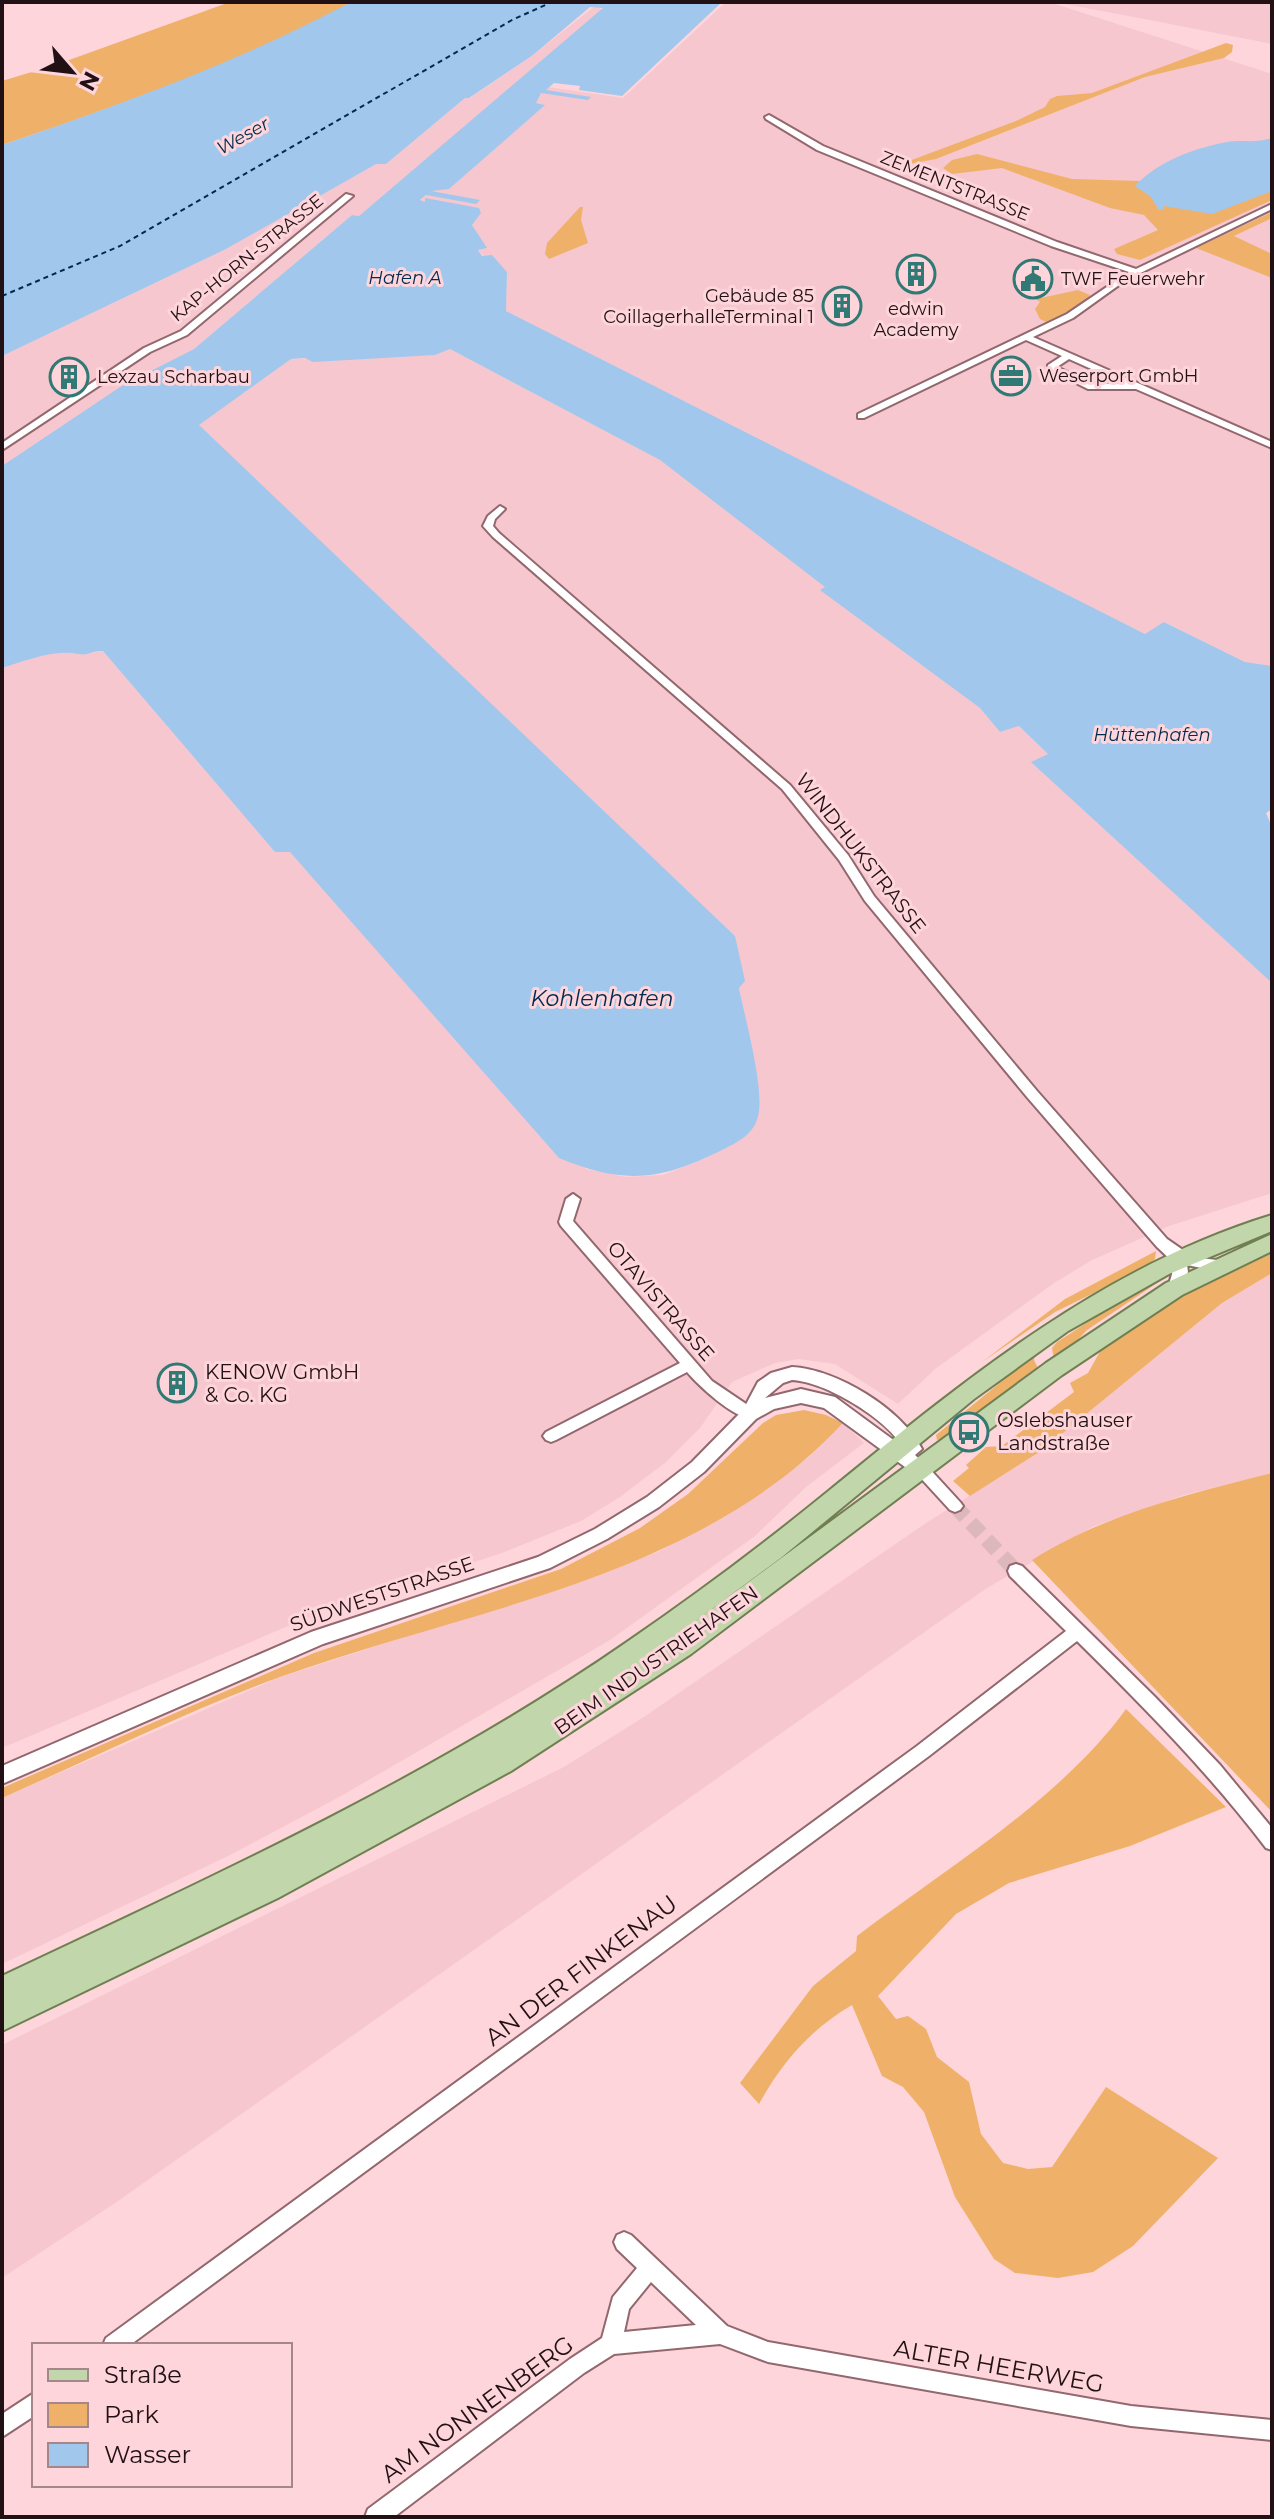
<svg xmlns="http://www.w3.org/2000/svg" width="1274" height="2519" viewBox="0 0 1274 2519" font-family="Montserrat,sans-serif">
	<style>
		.built { fill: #f6c7ce }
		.green { fill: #efb16a }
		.water { fill: #a1c7ed }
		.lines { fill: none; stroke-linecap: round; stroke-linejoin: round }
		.ferry { stroke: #002b4f; stroke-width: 2; stroke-dasharray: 5 4; stroke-linecap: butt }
		.minor-tunnel { stroke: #dcb8bc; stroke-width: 15; stroke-dasharray: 15 8; stroke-linecap: butt }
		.minor-casing { stroke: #92676e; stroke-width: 4 }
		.tertiary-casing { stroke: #92676e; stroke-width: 4 }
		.primary-casing { stroke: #707f52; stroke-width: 4 }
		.minor { fill: #fff; fill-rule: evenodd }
		.tertiary { fill: #fff; fill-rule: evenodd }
		.primary { fill: #c2d6ac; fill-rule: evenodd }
		.labels { text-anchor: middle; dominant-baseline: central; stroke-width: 6; stroke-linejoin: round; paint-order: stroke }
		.far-water-label { font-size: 18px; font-style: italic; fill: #002b4f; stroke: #fdd5da }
		.far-street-label { font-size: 18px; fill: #221114; stroke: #fdd5da }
		.far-poi-label { font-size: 18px; fill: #221114; stroke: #fdd5da; text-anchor: start }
		.street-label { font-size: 20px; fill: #221114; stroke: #fdd5da }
		.poi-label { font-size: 20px; fill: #221114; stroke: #fdd5da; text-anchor: start }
		.water-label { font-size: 22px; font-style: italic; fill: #002b4f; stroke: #fdd5da }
		.near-street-label { font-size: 24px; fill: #221114; stroke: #fdd5da }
	</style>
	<rect width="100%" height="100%" fill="#fdd5da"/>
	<g class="built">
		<polygon points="726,2 1049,2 1272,74 1272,666 1245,662 1165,622 1145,634 506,311 507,272 483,256 478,250 486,248 472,225 420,200 434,189 449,189 544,105 536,103 539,95 548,87 623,98"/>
		<polygon points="1054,2 1272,2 1272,44 1155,21"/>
		<polygon points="595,6 603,9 402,180 359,216 352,215 194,349 123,385 2,466 2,356 226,249 376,163 386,164 465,98 470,98 533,55"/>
		<polygon points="450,349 660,460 826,587 821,590 980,708 1000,732 1019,726 1048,754 1032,762 1272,983 1272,1193 1169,1226 1092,1260 1054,1283 935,1369 898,1404 835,1364 799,1359 775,1363 732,1382 700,1428 666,1462 620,1497 581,1521 502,1553 321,1612 2,1748 2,668 57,651 72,651 80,655 103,651 275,852 290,851 586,1169 626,1177 663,1175 704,1159 735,1143 759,1095 739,988 735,936 198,425 291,359 435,355"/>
		<polygon points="1272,1273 1272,1473 1184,1495 1092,1527 987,1588 118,2201 2,2278 2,2045 564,1767 644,1717 926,1523 1041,1451 1222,1303"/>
		<polygon points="843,1423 864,1443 806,1487 755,1536 610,1640 341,1796 230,1855 2,1964 2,1798 278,1678 597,1575 658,1552 725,1517 775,1483 811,1455"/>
	</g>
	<g class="green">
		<path d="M230,2h122c-111,61 -230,102 -350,143v-64l56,-17z"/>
		<polygon points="1226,43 1233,45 1232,52 1224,58 1145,77 936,159 893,167 1016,121 1045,107 1050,99 1057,96 1092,93"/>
		<polygon points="977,154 1072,179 1140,181 1136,186 1163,205 1248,198 1272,191 1272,200 1140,260 1117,254 1114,249 1158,230 1144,215 1110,208 1002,168 952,174 943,168 952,160"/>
		<polygon points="580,207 583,207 581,220 588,243 549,259 545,254 547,243"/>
		<polygon points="1272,212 1272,218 1234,236 1272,254 1272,278 1196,248"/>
		<polygon points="1078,290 1090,295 1085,303 1048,323 1040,319 1035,309 1040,302 1036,299"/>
		<polygon points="1272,1250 1272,1273 1222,1303 1041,1451 970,1496 953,1481 969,1468 966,1465 986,1447 1002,1446 1074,1392 1070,1383 1088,1373 1102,1348 1161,1305"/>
		<polygon points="1156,1251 1155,1259 1147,1267 1055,1312 982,1362 1065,1299"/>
		<path d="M1166,1273l3,2 -82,55 -19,20 -14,9 -2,-11 5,-6c37,-23 71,-49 109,-69z"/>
		<polygon points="1035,1354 1034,1360 1040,1372 949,1437 937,1440 936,1435"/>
		<path d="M804,1410l22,5 17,8c-145,156 -371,185 -563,254 -93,34 -187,81 -278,121v-10l312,-135 247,-84 79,-41 48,-34 75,-71 13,-8z"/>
		<path d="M1272,1473v339l-240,-252c73,-46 157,-66 240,-87z"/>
		<path d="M1126,1709l100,98 -96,39 -121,37 -53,31 -78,82 18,23 12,-3 18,13 11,28 32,25 12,52 22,29 25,6 24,-2 54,-80 112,71 -85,88 -40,26 -35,6 -43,-5 -21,-14 -39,-62 -31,-85 -21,-25 -21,-11 -30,-71c-41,24 -70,57 -93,99l-19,-21 73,-97 43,-35 1,-15c90,-68 203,-136 269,-227z"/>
	</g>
	<g class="water">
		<path d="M351,2h371l-100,94 -43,-6 1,-4 -26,-3 -8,7 45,7 -3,3 -47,-7 -5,10 9,2 -96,84 -18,2 49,9 -4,4 -50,-9 -6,5 5,2v-4l54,10 2,5 -9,12 15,23 -9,2 4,6 10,-1 15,17 -1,39 639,323 19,-12 81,40 27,4v143l-6,4 6,14v156l-241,-221 17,-8 -29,-28 -19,6 -20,-24 -160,-118 5,-3 -165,-127 -210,-111 -15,6 -122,7 -8,-4 -14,1 -92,66 536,511 10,45 -6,7c6,31 26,101 19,128 -4,18 -20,26 -34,33 -63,32 -100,36 -165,9l-269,-306h-15l-172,-201c-8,-1 -17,5 -25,3 -26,-5 -51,7 -76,14v-202l121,-81 71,-36 158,-134 7,1 244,-208 -13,-1 -57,48 -64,43h-4l-79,66h-10l-150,85 -224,107v-211c120,-41 237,-83 349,-143z"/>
		<path d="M1272,138v53l-60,23 -48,-8v3l-5,1 -9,-14 -15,-10c23,-25 60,-38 92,-44 16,-3 25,2 45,-4z"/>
	</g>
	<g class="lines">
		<polyline class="ferry" points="2,296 120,246 512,20 552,2"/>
		<polyline class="minor-tunnel" points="955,1506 1016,1571"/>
		<g class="minor-casing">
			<g id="minor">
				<path d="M769,115l54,31 234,96 79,27 136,-65v5l-146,71 -53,38 -40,19 239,105v6l-136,-59h-48l-40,-20v-4l14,-9 -36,-16 -162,78h-6v-4l209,-100 62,-42 -78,-26 -234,-96 -51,-31 -1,-2zM1069,359l56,25 -35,-1 -33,-16z"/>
				<polygon points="346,194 353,196 187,335 150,352 2,450 2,443 144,348 181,331"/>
				<path d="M500,506l5,3 -10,10 -2,7 6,7 291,252 58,70 26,41 163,195 130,148 26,18 32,4 2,4 -2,4 -14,1 -24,-5 1,7 -9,21h-10l-2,-4c9,-23 8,-26 -10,-42l-130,-150 -162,-196 -26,-41 -57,-71 -289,-252 -10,-11 5,-10z"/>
				<path d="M573,1194l7,5 -7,22 139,160 43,29 2,4 -2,4c-18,4 -56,-32 -68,-46l-131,68 -5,2 -5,-2 -3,-4 3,-4 134,-69 -119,-137 -2,-4 7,-23z"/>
				<polygon points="922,1464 927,1466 960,1502 963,1506 960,1510 955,1512 950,1510 917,1474 914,1470 917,1466"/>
				<path d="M1016,1564l6,2 133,131 65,68 52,63v22l-6,-2c-57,-75 -122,-141 -189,-207l-148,115 -799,589h-27l3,-7 811,-592 149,-115 -56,-55 -2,-5 2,-5z"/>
				<path d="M624,2232l7,3 96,91 41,16 363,64 141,14v20l-141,-14 -363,-64 -48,-18 -106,10 -30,19 -190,144h-29l3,-8 202,-150 32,-21 11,-41 24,-29 -20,-19 -3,-7 3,-7zM651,2282l45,43 -72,7 5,-23z"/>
				<polygon points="34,2393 34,2416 2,2437 2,2414"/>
			</g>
		</g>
		<g class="tertiary-casing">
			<path id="tertiary" d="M792,1367c44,2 110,42 130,82l-7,6 16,15 -3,5 -6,2 -6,-2 -92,-67 -23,-5 -27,6 -18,10 -52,53 -45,35 -52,32 -57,29 -227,76 -321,140v-18l309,-134 227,-75 57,-28 52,-32 45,-35 51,-52 15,-28 13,-9zM792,1380c34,2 93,38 111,67l-68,-50 -34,-8 -36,9 18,-15z"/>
		</g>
		<g class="primary-casing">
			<path id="primary" d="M1272,1215v16l-103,43 -101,57 -94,68 -192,158 -112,83 376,-277 120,-80 106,-49v17l-90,44 -120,80 -371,279 -180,117 -233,127 -276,133v-55c214,-101 430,-199 625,-334 70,-48 138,-99 204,-153 135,-110 271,-222 441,-274z"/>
		</g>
		<use href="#minor" class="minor"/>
		<use href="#tertiary" class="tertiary"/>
		<use href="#primary" class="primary"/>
	</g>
	<defs>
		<g id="building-ring" transform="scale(2)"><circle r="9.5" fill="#fdd5da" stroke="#317974" stroke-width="1.5"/><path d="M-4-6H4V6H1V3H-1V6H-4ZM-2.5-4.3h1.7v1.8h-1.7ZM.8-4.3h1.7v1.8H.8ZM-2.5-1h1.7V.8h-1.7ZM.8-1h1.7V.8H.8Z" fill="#317974"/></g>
		<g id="civic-ring" transform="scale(2)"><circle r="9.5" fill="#fdd5da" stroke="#317974" stroke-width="1.5"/><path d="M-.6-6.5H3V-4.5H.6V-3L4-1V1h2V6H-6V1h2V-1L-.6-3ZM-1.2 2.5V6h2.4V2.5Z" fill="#317974"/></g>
		<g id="office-ring" transform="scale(2)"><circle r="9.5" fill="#fdd5da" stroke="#317974" stroke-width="1.5"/><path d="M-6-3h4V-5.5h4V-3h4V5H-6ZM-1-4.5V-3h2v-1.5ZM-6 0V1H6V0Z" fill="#317974"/></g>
		<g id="bus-ring" transform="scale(2)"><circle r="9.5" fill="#fdd5da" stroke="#317974" stroke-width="1.5"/><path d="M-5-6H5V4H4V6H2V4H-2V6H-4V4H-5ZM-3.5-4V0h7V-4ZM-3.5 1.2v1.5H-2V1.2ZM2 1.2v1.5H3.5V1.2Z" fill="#317974"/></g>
	</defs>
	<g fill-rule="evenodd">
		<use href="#building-ring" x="916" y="274"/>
		<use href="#civic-ring" x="1033" y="279"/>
		<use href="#building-ring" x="842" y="306"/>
		<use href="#office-ring" x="1011" y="376"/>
		<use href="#building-ring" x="69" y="377"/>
		<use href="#building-ring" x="177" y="1383"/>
		<use href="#bus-ring" x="969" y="1432"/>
	</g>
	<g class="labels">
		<g class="far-water-label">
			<text transform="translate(243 136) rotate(-29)">Weser</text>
			<text x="405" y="278">Hafen A</text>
			<text x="1152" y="735">Hüttenhafen</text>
		</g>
		<g class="far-street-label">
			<text transform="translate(955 186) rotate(22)">ZEMENTSTRASSE</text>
			<text transform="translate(247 258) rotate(-39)">KAP-HORN-STRASSE</text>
		</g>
		<g class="far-poi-label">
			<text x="1061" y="279">TWF Feuerwehr</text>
			<text x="814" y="296" text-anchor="end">Gebäude 85<tspan x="814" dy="21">CoillagerhalleTerminal 1</tspan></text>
			<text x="916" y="309" text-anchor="middle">edwin<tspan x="916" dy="21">Academy</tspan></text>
			<text x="1039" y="376">Weserport GmbH</text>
			<text x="97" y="377">Lexzau Scharbau</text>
		</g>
		<g class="street-label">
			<text transform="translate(861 853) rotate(52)">WINDHUKSTRASSE</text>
			<text transform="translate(661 1301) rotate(49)">OTAVISTRASSE</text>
			<text transform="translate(382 1594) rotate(-19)">SÜDWESTSTRASSE</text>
			<text transform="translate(656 1660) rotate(-35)">BEIM INDUSTRIEHAFEN</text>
		</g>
		<g class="poi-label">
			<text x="205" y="1372">KENOW GmbH<tspan x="205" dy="23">&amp; Co. KG</tspan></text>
			<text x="997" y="1420">Oslebshauser<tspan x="997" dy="23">Landstraße</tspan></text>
		</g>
		<g class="water-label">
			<text x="602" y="998">Kohlenhafen</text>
		</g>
		<g class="near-street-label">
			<text transform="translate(581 1970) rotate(-37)">AN DER FINKENAU</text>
			<text transform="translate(999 2366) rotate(10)">ALTER HEERWEG</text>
			<text transform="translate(477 2409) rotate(-36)">AM NONNENBERG</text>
		</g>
	</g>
	<rect width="1274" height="2519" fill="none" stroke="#221114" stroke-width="8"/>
	<rect x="32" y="2343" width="260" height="144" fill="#fdd5da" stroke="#a5878b" stroke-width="2"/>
	<rect x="48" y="2369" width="40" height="12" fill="#c2d6ac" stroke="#a5878b" stroke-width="2"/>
	<text x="104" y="2383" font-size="24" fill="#221114">Straße</text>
	<rect x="48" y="2403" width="40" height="24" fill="#efb16a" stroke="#a5878b" stroke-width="2"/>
	<text x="104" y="2423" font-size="24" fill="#221114">Park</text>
	<rect x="48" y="2443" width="40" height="24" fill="#a1c7ed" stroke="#a5878b" stroke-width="2"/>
	<text x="104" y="2463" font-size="24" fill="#221114">Wasser</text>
	<g transform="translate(72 72) rotate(118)" stroke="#fdd5da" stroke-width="6" paint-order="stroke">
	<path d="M0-6L14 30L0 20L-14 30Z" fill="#221114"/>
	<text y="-12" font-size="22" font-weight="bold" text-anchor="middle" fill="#221114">N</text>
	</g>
</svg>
